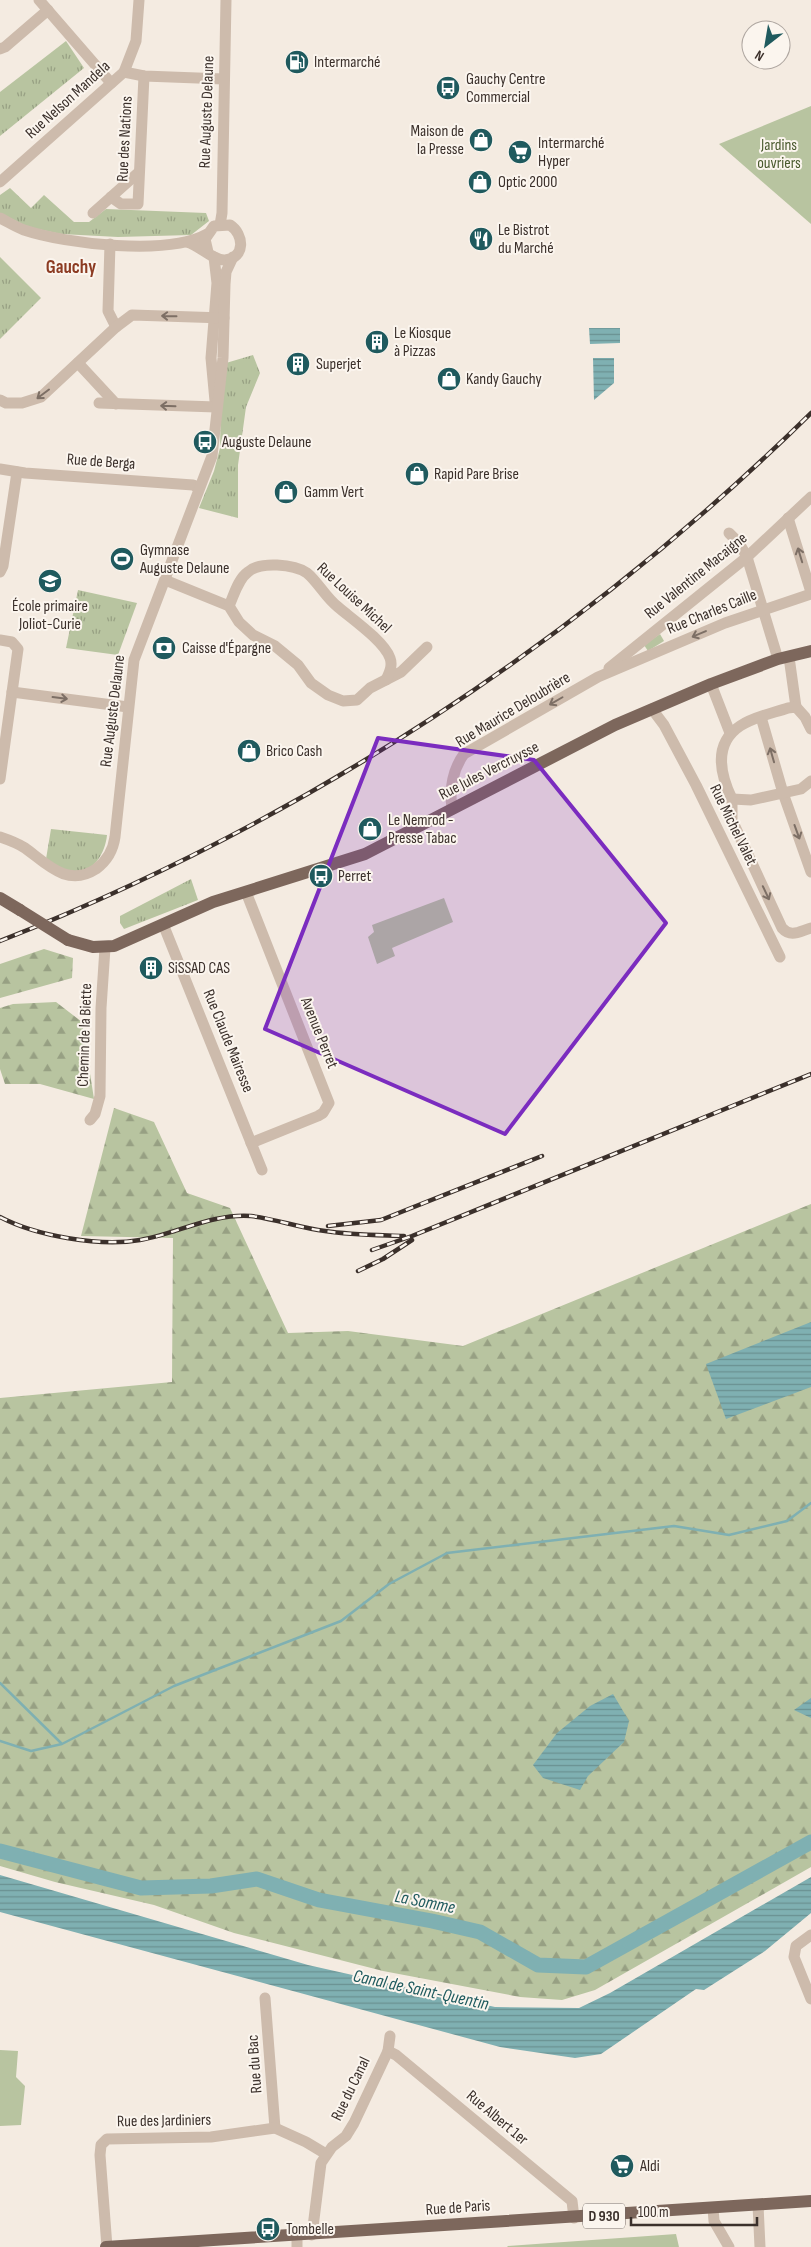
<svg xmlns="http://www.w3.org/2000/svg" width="811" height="2247" viewBox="0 0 811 2247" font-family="'Sofia Sans Condensed',sans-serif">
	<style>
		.green { fill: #b8c4a0 }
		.forest { fill: url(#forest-firs) }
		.park { fill: url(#park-tufts) }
		.water { fill: url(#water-rules) }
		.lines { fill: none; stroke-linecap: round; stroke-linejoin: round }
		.stream { stroke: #7fb0b2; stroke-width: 2.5 }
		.river { stroke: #7fb0b2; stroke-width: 15 }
		.minor { stroke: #cdbbac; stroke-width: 11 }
		.major { stroke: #7d675c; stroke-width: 12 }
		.rail-casing { stroke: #3b302b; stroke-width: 4.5 }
		.rail { stroke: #fbf5ee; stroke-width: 2.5; stroke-dasharray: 8; stroke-linecap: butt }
		.major-bridge { stroke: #7d675c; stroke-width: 12 }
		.oneway { stroke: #7d6f65 }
		.marked { fill: #7b2cbf; fill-opacity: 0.2; stroke: #7b2cbf; stroke-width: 4; stroke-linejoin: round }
		.labels { text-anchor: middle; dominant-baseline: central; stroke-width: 4; stroke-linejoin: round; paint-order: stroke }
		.shield { fill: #fbf5ee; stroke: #756b66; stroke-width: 1 }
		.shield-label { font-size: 15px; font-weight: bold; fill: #3b302b }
		.poi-label { font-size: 16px; fill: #3b302b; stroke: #fbf5ee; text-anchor: start }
		.street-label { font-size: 16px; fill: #3b302b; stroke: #fbf5ee }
		.park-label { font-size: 16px; fill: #4a5a2e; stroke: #fbf5ee }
		.water-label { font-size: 18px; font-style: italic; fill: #1f5a5e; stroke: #fbf5ee }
		.quarter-label { font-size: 19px; font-weight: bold; fill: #8c3b22; stroke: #fbf5ee }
	</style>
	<defs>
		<pattern id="forest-firs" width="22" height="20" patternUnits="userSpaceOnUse" patternTransform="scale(1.25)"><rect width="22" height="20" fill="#b8c4a0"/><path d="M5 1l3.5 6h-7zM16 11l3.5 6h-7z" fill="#97a083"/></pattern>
		<pattern id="park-tufts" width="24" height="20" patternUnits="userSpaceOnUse" patternTransform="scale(1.25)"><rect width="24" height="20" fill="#b8c4a0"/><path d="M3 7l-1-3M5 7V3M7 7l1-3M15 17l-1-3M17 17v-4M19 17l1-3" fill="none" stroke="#97a083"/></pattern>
		<pattern id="water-rules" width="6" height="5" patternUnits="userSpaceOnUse" patternTransform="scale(1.25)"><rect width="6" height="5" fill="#7fb0b2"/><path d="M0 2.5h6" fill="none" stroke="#699091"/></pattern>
	</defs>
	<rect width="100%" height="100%" fill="#f4ebe1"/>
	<g class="green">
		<polygon points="811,106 811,224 719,144"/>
		<polygon points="660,634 664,641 648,651 644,645"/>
		<polygon points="444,898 453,922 392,948 395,956 377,964 368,937 374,932 372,925"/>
		<polygon points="0,2050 18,2051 16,2077 25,2086 21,2125 0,2126"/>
		<polygon points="676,2234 679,2247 507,2247 508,2246"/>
	</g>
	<g class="forest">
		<polygon points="44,949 73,958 72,978 0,998 0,964"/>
		<polygon points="56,1002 82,1022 94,1099 40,1084 5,1084 0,1069 0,1008 13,1004"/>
		<polygon points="114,1108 154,1122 187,1193 230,1208 288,1333 348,1331 463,1346 811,1204 811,1867 595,1990 562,2000 520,1997 383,1971 234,1933 154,1905 55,1882 0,1866 0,1398 172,1382 173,1238 81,1236"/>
	</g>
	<g class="park">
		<polygon points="66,41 84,68 0,136 0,92"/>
		<polygon points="10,188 31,208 44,195 74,222 89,222 106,209 206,213 209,221 191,235 118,237 61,234 28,227 0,213 0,195"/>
		<polygon points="0,257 41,298 0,339"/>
		<polygon points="253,355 260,373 246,407 238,465 238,518 199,508 214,471 220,448 221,402 226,363"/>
		<polygon points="78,590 137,603 118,655 66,648"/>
		<path d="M51,829l56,6c-2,21 -17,43 -41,36 -7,-2 -14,-9 -20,-12z"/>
		<polygon points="191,879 198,900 124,929 120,923 120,916"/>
	</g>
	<g class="water">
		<polygon points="589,328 620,328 620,343 590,344"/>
		<polygon points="593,358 614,358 614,383 594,400"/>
		<polygon points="811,1322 811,1387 726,1419 706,1364"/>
		<polygon points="613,1694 629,1721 624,1742 588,1776 580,1790 543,1778 533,1765 557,1733 590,1706"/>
		<polygon points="811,1698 811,1718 794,1710"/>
		<polygon points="0,1875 308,1965 495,2007 579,2008 610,1993 811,1877 811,1913 765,1951 704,1990 696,1989 601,2054 575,2058 500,2047 0,1912"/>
	</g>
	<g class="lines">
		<g class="stream">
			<polyline points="0,1683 61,1743"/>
			<polyline points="0,1741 31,1751 62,1744 174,1686 341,1621 389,1584 447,1553 674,1526 729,1535 787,1521 811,1503"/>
		</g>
		<polyline class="river" points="0,1851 141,1888 211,1886 257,1879 319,1900 432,1921 480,1932 538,1965 586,1967 811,1842"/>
		<g class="minor">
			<polyline points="39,0 111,83"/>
			<polyline points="0,49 5,47 48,10"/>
			<polyline points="124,72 144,76 224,79"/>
			<polyline points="0,182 124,72 136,41 139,0"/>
			<polyline points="111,197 121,204 138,204 144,76"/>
			<polyline points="93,213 139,172"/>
			<path d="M0,218c8,4 16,9 24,12 42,14 144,26 183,4"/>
			<polyline points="220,225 222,213 226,0"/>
			<path d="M187,242c13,4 27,19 38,18 21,-2 19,-26 5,-35l-16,1 -9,13 3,13"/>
			<polyline points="110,244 108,311 116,327"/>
			<polyline points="214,257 217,283 211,358 215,401"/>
			<polyline points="78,363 116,404"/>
			<polyline points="0,400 6,403 22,403 41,397 116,327 132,315 224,318"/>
			<polyline points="99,403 216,407"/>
			<polyline points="0,469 25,473 193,485 199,488"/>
			<polyline points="788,518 811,592"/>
			<polyline points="729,533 739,543 747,557 778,659"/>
			<polyline points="0,572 3,566 17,472"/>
			<polyline points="165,580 229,606 239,622 253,635 275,646 298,665 311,683 328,695 343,701 357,700 370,688 401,672 427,647"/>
			<path d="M229,606c5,-11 9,-27 19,-34 12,-11 46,-8 59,1 11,9 19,25 31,34 14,12 46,34 52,51 3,8 -1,15 -4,22"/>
			<polyline points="0,640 12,642 18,649 0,779"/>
			<polyline points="789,657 796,707"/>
			<polyline points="609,668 747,557 811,497"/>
			<polyline points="711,684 730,733"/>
			<polyline points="12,692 128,707"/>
			<polyline points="652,709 664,725 696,785 780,957"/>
			<polyline points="761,717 783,793 811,872"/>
			<path d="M732,799v21l50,108c9,10 18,3 29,0"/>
			<path d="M732,799c-12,-25 -19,-55 8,-73 13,-9 33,-13 48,-18l8,-1 9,10 6,12"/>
			<polyline points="732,799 751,800 801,789 811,781"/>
			<path d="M452,807c-3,-18 1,-38 12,-53l134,-77 127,-54 86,-29"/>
			<path d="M0,837c9,3 17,6 25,11 21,15 42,40 71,21 11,-8 17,-18 19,-32l19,-177 78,-204 11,-98 2,-74 1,-12 7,-15"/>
			<polyline points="246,892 329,1103 323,1113 318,1116 251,1143"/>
			<polyline points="163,924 262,1170"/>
			<polyline points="90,1120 95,1114 100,1096 101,1008 105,948"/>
			<polyline points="811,1935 796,1946 794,1957 811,1999"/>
			<polyline points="265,1998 275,2128"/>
			<polyline points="388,2051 396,2055 572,2201 574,2218"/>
			<polyline points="758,2205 760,2247"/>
			<polyline points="713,2208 714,2221 729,2247"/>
			<polyline points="312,2235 321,2163 332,2147 346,2136 354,2123 388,2051 390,2036"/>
			<polyline points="107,2247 100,2155 101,2145 107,2139 211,2137 275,2128 306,2142 326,2154"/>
			<polyline points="297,2247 297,2236"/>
		</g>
		<g class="major">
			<polyline points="0,898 20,910"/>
			<polyline points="68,940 93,947 114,946 213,902 365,854 615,725 711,684 778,659 811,651"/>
			<polyline points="106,2247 811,2201"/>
		</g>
		<g class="rail-casing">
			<g id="rail">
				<path d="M0,941c301,-118 581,-301 811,-528"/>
				<path d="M0,1217c36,19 100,30 140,23 36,-6 73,-27 111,-24 25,3 49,12 74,15 26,4 53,4 79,5"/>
				<polyline points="328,1226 381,1220 542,1156"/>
				<polyline points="372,1250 412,1236 811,1074"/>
				<polyline points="358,1271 383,1259 412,1240"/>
			</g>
		</g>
		<use href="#rail" class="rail"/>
		<polyline class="major-bridge" points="20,910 68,940"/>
	</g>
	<defs><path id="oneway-shaft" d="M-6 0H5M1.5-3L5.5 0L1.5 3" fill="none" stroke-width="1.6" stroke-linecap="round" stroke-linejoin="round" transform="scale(1.25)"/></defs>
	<g class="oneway">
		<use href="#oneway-shaft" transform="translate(169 316) rotate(-179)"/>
		<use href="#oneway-shaft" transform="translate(43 394) rotate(143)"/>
		<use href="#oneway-shaft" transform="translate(168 406) rotate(-178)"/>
		<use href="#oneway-shaft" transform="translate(800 555) rotate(-107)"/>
		<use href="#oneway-shaft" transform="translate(699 634) rotate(157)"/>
		<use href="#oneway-shaft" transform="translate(60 698) rotate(7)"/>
		<use href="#oneway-shaft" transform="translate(556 701) rotate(150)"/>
		<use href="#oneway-shaft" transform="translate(772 755) rotate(-106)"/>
		<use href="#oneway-shaft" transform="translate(797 832) rotate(70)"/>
		<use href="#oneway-shaft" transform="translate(766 893) rotate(65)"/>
	</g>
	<path class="marked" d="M378,738l156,22 132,163 -161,211 -240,-105z"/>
	<defs>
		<g id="fuel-disc" transform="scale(1.25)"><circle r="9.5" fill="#1f5a5e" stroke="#fbf5ee"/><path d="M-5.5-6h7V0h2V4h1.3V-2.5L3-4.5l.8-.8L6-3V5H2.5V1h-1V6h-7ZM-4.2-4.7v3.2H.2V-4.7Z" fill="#fff"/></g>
		<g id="bus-disc" transform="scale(1.25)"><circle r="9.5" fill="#1f5a5e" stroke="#fbf5ee"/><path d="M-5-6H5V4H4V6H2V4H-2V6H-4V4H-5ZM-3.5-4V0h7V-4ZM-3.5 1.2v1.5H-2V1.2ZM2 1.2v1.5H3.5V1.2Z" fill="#fff"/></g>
		<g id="shop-disc" transform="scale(1.25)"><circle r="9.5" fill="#1f5a5e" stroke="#fbf5ee"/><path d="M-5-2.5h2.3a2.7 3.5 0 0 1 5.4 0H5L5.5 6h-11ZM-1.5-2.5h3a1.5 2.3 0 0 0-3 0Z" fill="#fff"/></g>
		<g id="supermarket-disc" transform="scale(1.25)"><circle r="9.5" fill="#1f5a5e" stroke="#fbf5ee"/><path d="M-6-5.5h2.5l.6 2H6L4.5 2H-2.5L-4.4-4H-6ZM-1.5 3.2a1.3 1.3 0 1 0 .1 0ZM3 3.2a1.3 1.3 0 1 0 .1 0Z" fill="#fff"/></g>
		<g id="restaurant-disc" transform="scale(1.25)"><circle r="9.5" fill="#1f5a5e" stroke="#fbf5ee"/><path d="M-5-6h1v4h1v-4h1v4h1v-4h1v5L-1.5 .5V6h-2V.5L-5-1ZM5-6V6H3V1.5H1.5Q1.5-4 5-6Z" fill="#fff"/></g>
		<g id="building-disc" transform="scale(1.25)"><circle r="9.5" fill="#1f5a5e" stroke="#fbf5ee"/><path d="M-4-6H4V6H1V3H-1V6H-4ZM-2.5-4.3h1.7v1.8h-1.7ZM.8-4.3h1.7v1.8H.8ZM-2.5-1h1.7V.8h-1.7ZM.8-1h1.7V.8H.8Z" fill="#fff"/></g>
		<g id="stadium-disc" transform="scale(1.25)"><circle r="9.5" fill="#1f5a5e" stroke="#fbf5ee"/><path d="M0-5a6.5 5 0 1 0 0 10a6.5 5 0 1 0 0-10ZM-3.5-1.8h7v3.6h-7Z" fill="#fff"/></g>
		<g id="school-disc" transform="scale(1.25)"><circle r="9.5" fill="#1f5a5e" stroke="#fbf5ee"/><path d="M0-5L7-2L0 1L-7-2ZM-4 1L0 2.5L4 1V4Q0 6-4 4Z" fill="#fff"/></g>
		<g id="bank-disc" transform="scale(1.25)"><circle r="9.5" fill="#1f5a5e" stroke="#fbf5ee"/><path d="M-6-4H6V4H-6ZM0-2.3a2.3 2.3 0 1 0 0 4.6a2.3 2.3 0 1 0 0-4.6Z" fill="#fff"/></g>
	</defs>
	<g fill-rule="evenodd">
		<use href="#fuel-disc" x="297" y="62"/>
		<use href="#bus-disc" x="448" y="88"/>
		<use href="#shop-disc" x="481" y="140"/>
		<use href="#supermarket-disc" x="520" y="152"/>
		<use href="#shop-disc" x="480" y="182"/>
		<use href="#restaurant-disc" x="481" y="239"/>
		<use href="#building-disc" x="377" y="342"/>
		<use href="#building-disc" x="298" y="364"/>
		<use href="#shop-disc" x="449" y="379"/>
		<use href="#bus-disc" x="205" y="442"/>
		<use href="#shop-disc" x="417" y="474"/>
		<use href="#shop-disc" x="286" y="492"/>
		<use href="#stadium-disc" x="122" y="559"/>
		<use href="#school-disc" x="50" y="581"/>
		<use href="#bank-disc" x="164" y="648"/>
		<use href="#shop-disc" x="249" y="751"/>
		<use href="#shop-disc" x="370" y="829"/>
		<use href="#bus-disc" x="321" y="876"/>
		<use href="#building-disc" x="151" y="968"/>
		<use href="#supermarket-disc" x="622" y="2166"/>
		<use href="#bus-disc" x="268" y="2229"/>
	</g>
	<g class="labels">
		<rect class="shield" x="583" y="2203.5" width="42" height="25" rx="4"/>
		<g class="shield-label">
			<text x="604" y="2216">D 930</text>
		</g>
		<g class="poi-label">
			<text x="314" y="62">Intermarché</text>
			<text x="466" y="79">Gauchy Centre<tspan x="466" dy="18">Commercial</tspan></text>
			<text x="464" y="131" text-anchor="end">Maison de<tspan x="464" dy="18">la Presse</tspan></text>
			<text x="538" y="143">Intermarché<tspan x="538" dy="18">Hyper</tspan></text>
			<text x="498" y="182">Optic 2000</text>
			<text x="498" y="230">Le Bistrot<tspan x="498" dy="18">du Marché</tspan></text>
			<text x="394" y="333">Le Kiosque<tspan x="394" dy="18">à Pizzas</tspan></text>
			<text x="316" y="364">Superjet</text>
			<text x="466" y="379">Kandy Gauchy</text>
			<text x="222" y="442">Auguste Delaune</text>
			<text x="434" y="474">Rapid Pare Brise</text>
			<text x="304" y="492">Gamm Vert</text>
			<text x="140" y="550">Gymnase<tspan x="140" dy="18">Auguste Delaune</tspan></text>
			<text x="50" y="606" text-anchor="middle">École primaire<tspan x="50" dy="18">Joliot-Curie</tspan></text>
			<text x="182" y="648">Caisse d'Épargne</text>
			<text x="266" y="751">Brico Cash</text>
			<text x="388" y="820">Le Nemrod -<tspan x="388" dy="18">Presse Tabac</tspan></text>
			<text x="338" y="876">Perret</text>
			<text x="168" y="968">SiSSAD CAS</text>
			<text x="640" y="2166">Aldi</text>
			<text x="286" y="2229">Tombelle</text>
		</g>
		<g class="street-label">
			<text transform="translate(68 100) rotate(-42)">Rue Nelson Mandela</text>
			<text transform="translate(207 112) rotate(-88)">Rue Auguste Delaune</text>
			<text transform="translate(125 139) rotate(-87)">Rue des Nations</text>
			<text transform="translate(101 462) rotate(4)">Rue de Berga</text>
			<text transform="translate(696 576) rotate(-39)">Rue Valentine Macaigne</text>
			<text transform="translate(354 598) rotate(43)">Rue Louise Michel</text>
			<text transform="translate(712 612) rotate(-22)">Rue Charles Caille</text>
			<text transform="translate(513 710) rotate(-31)">Rue Maurice Deloubrière</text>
			<text transform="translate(113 711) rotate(-83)">Rue Auguste Delaune</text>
			<text transform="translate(489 771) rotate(-27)">Rue Jules Vercruysse</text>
			<text transform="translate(733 825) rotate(64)">Rue Michel Valet</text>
			<text transform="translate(319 1033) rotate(68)">Avenue Perret</text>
			<text transform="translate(85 1035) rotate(-88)">Chemin de la Biette</text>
			<text transform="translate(228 1041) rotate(68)">Rue Claude Mairesse</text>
			<text transform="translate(255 2064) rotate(-94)">Rue du Bac</text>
			<text transform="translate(351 2089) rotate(-64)">Rue du Canal</text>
			<text transform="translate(497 2118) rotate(40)">Rue Albert 1er</text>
			<text transform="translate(164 2121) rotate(-1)">Rue des Jardiniers</text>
			<text transform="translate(458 2208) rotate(-4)">Rue de Paris</text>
		</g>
		<g class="park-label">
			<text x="779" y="145">Jardins<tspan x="779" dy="18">ouvriers</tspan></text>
		</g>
		<g class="water-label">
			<text transform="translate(425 1902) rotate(11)">La Somme</text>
			<text transform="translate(421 1990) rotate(12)">Canal de Saint-Quentin</text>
		</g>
		<g class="quarter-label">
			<text x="71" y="267">Gauchy</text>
		</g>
	</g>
	<g transform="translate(766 45) rotate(211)"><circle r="24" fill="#fbf5ee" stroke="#aea6a0"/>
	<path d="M0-4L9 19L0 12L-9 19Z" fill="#1f5a5e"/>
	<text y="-8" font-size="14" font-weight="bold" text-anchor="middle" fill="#3b302b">N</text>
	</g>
	<path d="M631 2217v8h126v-8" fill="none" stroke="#3b302b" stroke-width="2.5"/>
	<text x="638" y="2217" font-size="15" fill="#3b302b" stroke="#fbf5ee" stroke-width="4" paint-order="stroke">100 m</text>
</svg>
